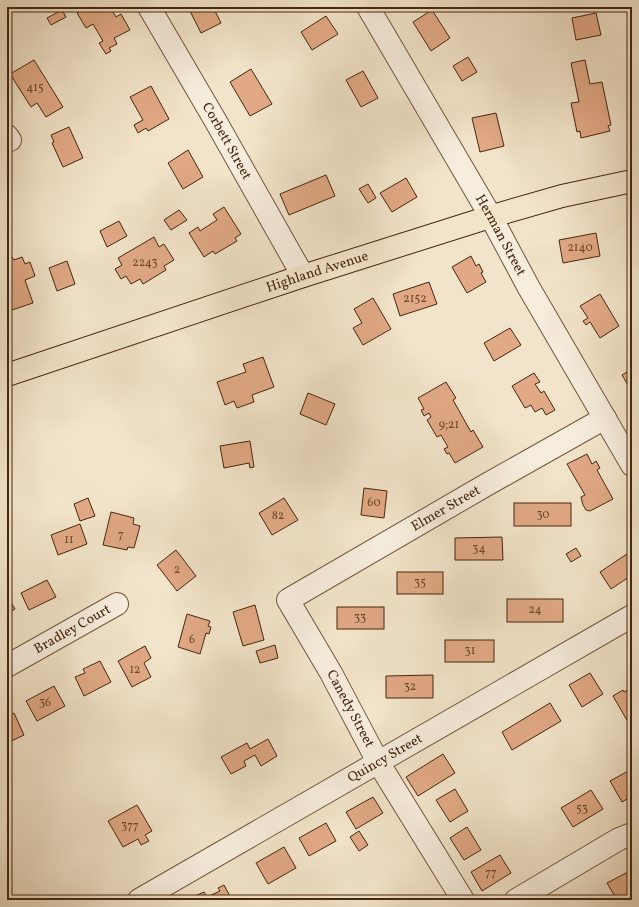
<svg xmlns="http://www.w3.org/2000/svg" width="639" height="907" viewBox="0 0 639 907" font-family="Vollkorn,serif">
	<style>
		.building { fill: #e1a985; stroke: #45260f }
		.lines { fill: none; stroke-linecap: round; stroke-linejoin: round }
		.minor-casing { stroke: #70563e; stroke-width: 24 }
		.major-casing { stroke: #45260f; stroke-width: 24 }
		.minor { stroke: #f7eddd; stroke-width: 22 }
		.major { stroke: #f2e4ca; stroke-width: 22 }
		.labels { text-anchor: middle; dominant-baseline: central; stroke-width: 3; stroke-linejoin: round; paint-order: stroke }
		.number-label { font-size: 12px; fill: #6c472c }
		.street-label { font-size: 14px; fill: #45260f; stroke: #f7eddd }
	</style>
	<rect width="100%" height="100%" fill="#f2e4ca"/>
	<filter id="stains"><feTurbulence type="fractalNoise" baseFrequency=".005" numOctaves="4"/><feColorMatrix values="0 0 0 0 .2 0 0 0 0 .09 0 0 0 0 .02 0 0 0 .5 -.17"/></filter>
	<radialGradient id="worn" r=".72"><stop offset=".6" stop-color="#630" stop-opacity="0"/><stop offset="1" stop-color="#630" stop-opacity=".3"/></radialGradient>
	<g class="building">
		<polygon points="88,7 110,7 116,17 121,14 130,30 114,38 117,44 109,48 111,51 106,54 99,43 103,41 93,24 86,28 77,13"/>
		<polygon points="188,7 213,7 221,23 201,33"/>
		<polygon points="62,10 66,17 51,25 47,18"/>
		<polygon points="432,10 450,38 431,51 413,22"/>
		<polygon points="596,13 601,35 576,40 572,18"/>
		<polygon points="326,16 338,34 312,50 301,32"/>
		<polygon points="468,57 477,72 462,81 453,66"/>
		<polygon points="34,60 63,107 46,117 37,103 31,107 10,74"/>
		<polygon points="585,60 590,84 602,82 611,125 608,126 610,131 581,138 580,131 577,132 571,103 579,102 571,63"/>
		<polygon points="251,69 272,104 250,116 230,82"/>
		<polygon points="363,71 378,98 361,107 346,80"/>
		<polygon points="151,86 169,119 148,131 146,128 138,133 134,125 143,120 130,97"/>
		<polygon points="496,113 504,146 480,152 472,118"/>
		<polygon points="69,127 83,158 63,167 52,143 54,142 51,135"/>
		<polygon points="188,150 203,177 183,189 168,163"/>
		<polygon points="326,175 335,196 289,215 280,194"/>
		<polygon points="406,178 417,197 392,212 380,193"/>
		<polygon points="368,184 376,198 368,203 359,189"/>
		<polygon points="224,207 241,234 235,238 237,241 215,254 213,251 204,257 189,233 198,227 200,231 217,220 213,214"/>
		<polygon points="179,210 187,220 171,230 164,220"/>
		<polygon points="119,221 127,236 107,247 100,231"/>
		<polygon points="596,233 600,256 563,263 559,240"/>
		<polygon points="154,237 159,247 164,244 174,260 164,266 166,270 143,284 140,279 131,284 126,276 121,279 115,269 122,265 118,258"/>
		<polygon points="471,256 476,266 479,264 483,272 481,273 486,282 467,293 452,267"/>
		<polygon points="12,257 14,260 22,257 25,264 30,262 35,276 25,280 33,303 12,310 7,296 7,259"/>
		<polygon points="67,261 75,284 57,291 49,268"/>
		<polygon points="429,282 437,304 400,316 393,294"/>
		<polygon points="600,294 619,326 600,338 590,322 586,325 583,321 588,318 580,306"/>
		<polygon points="373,298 391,329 363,345 353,328 362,323 354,309"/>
		<polygon points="510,328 521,345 494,361 484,343"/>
		<polygon points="263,357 274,387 252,395 254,402 237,408 234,401 225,405 217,382 246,372 243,364"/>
		<polygon points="632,369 632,392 622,375"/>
		<polygon points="534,373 540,382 535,384 541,393 544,391 555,410 546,415 542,408 535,412 531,405 525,408 512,386"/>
		<polygon points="446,382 456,398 453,400 471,432 473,430 483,447 455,463 449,453 447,454 444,449 448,447 441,435 437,437 427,420 431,417 429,413 424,416 421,410 424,409 418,398"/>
		<polygon points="308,393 335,404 326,425 300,414"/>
		<polygon points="250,441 254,467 250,468 249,463 224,468 220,446"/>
		<polygon points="587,454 592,464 596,461 600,468 597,470 613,499 590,511 586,510 583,505 581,497 585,495 567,464"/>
		<polygon points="364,488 387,491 384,518 361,515"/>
		<polygon points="88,498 95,516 80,521 74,504"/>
		<polygon points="284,498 298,520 272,535 259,513"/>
		<rect x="514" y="503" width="57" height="23"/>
		<polygon points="111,512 134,518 133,524 140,526 134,548 128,547 127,550 103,545"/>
		<polygon points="80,524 87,544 58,555 51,535"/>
		<polygon points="502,537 503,560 455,560 455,538"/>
		<polygon points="576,548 581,556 571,562 566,554"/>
		<polygon points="176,550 196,576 177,591 157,565"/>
		<polygon points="627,554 632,562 632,575 611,589 600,572"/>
		<rect x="397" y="572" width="46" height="22"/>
		<polygon points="47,580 56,597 29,610 21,593"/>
		<polygon points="7,596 15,609 7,614"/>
		<rect x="507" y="599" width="56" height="23"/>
		<polygon points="255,605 264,640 243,646 233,612"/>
		<rect x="337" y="607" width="47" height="22"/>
		<polygon points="187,614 210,621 208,626 211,627 209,634 206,633 200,654 178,647"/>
		<rect x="445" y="640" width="49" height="22"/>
		<polygon points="275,645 278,658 260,663 256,651"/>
		<polygon points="145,646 151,658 144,663 151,677 132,687 118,661"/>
		<polygon points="100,661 111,682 84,696 75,677 85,673 83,669"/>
		<polygon points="590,673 603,694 582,707 569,685"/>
		<polygon points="433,675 433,698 386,698 386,676"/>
		<polygon points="54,686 65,706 37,721 26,701"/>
		<polygon points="632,688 632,720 628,722 613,696 623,690 624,692"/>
		<polygon points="550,703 561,721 512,750 502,732"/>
		<polygon points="14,713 24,735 7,743 7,716"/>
		<polygon points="268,739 277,756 261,766 255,755 244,761 246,766 231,774 221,757 247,743 250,749"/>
		<polygon points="443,754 455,773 418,796 406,777"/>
		<polygon points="632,769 632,796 622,802 610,781"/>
		<polygon points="455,789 468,811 450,822 436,800"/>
		<polygon points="591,790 603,809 573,827 561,808"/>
		<polygon points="373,797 383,813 356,829 346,812"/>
		<polygon points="137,805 152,831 145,835 149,841 141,845 138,839 123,847 108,821"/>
		<polygon points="326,823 336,841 309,856 299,838"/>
		<polygon points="467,827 481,850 464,860 450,838"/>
		<polygon points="359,831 368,845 359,851 350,837"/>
		<polygon points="284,847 296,868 268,884 256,863"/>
		<polygon points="500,855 511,873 482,891 471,872"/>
		<polygon points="628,872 632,880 632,899 617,900 607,883"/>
		<polygon points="224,885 232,900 197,900 195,896 204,892 207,897 220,891 218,888"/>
		<polygon points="45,895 48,900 37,900"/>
		<polygon points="411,895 414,900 404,900"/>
	</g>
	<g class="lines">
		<g class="minor-casing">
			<g id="minor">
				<path id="s1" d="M149,7l66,113 88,156"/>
				<path id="s2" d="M368,7l123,210 38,71 103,177"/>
				<polyline points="7,136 10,140"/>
				<path id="s3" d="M7,666l110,-62"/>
				<path id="s4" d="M139,900l493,-284"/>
				<path id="s5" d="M463,900l-85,-138 -47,-89 -43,-73 198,-115 119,-67"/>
				<polyline points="516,900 619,839 632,834"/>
			</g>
		</g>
		<g class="major-casing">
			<g id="major">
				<path id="s6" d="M7,375l296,-99 193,-61 66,-19 70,-15"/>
			</g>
		</g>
		<use href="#minor" class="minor"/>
		<use href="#major" class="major"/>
	</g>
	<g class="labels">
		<g class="number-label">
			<text x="35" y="88">415</text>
			<text x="580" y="248">2140</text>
			<text x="145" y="263">2243</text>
			<text x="415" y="299">2152</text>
			<text x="449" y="425">9;21</text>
			<text x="374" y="503">60</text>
			<text x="543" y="515">30</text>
			<text x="278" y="516">82</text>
			<text x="121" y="535">7</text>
			<text x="69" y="540">11</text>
			<text x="479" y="549">34</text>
			<text x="177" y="570">2</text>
			<text x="420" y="583">35</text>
			<text x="535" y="610">24</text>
			<text x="360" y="618">33</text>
			<text x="192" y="640">6</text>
			<text x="470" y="651">31</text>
			<text x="135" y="670">12</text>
			<text x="410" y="687">32</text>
			<text x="45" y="703">36</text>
			<text x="582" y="809">53</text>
			<text x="130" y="826">377</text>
			<text x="491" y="873">77</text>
		</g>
		<g class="street-label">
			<text stroke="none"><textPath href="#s1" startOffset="155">Corbett Street</textPath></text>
			<text stroke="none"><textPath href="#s2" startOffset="264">Herman Street</textPath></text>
			<text stroke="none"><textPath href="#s6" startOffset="327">Highland Avenue</textPath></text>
			<text stroke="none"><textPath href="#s5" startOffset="530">Elmer Street</textPath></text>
			<text stroke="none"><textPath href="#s3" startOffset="75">Bradley Court</textPath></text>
			<text transform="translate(350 709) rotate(62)">Canedy Street</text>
			<text stroke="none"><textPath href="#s4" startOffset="284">Quincy Street</textPath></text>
		</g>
	</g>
	<rect width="639" height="907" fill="none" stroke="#f2e4ca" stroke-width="24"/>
	<rect x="8" y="8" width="623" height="891" fill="none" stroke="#45260f" stroke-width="2"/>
	<rect x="12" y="12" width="615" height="883" fill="none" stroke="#45260f"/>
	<rect width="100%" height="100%" filter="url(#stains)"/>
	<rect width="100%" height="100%" fill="url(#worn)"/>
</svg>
